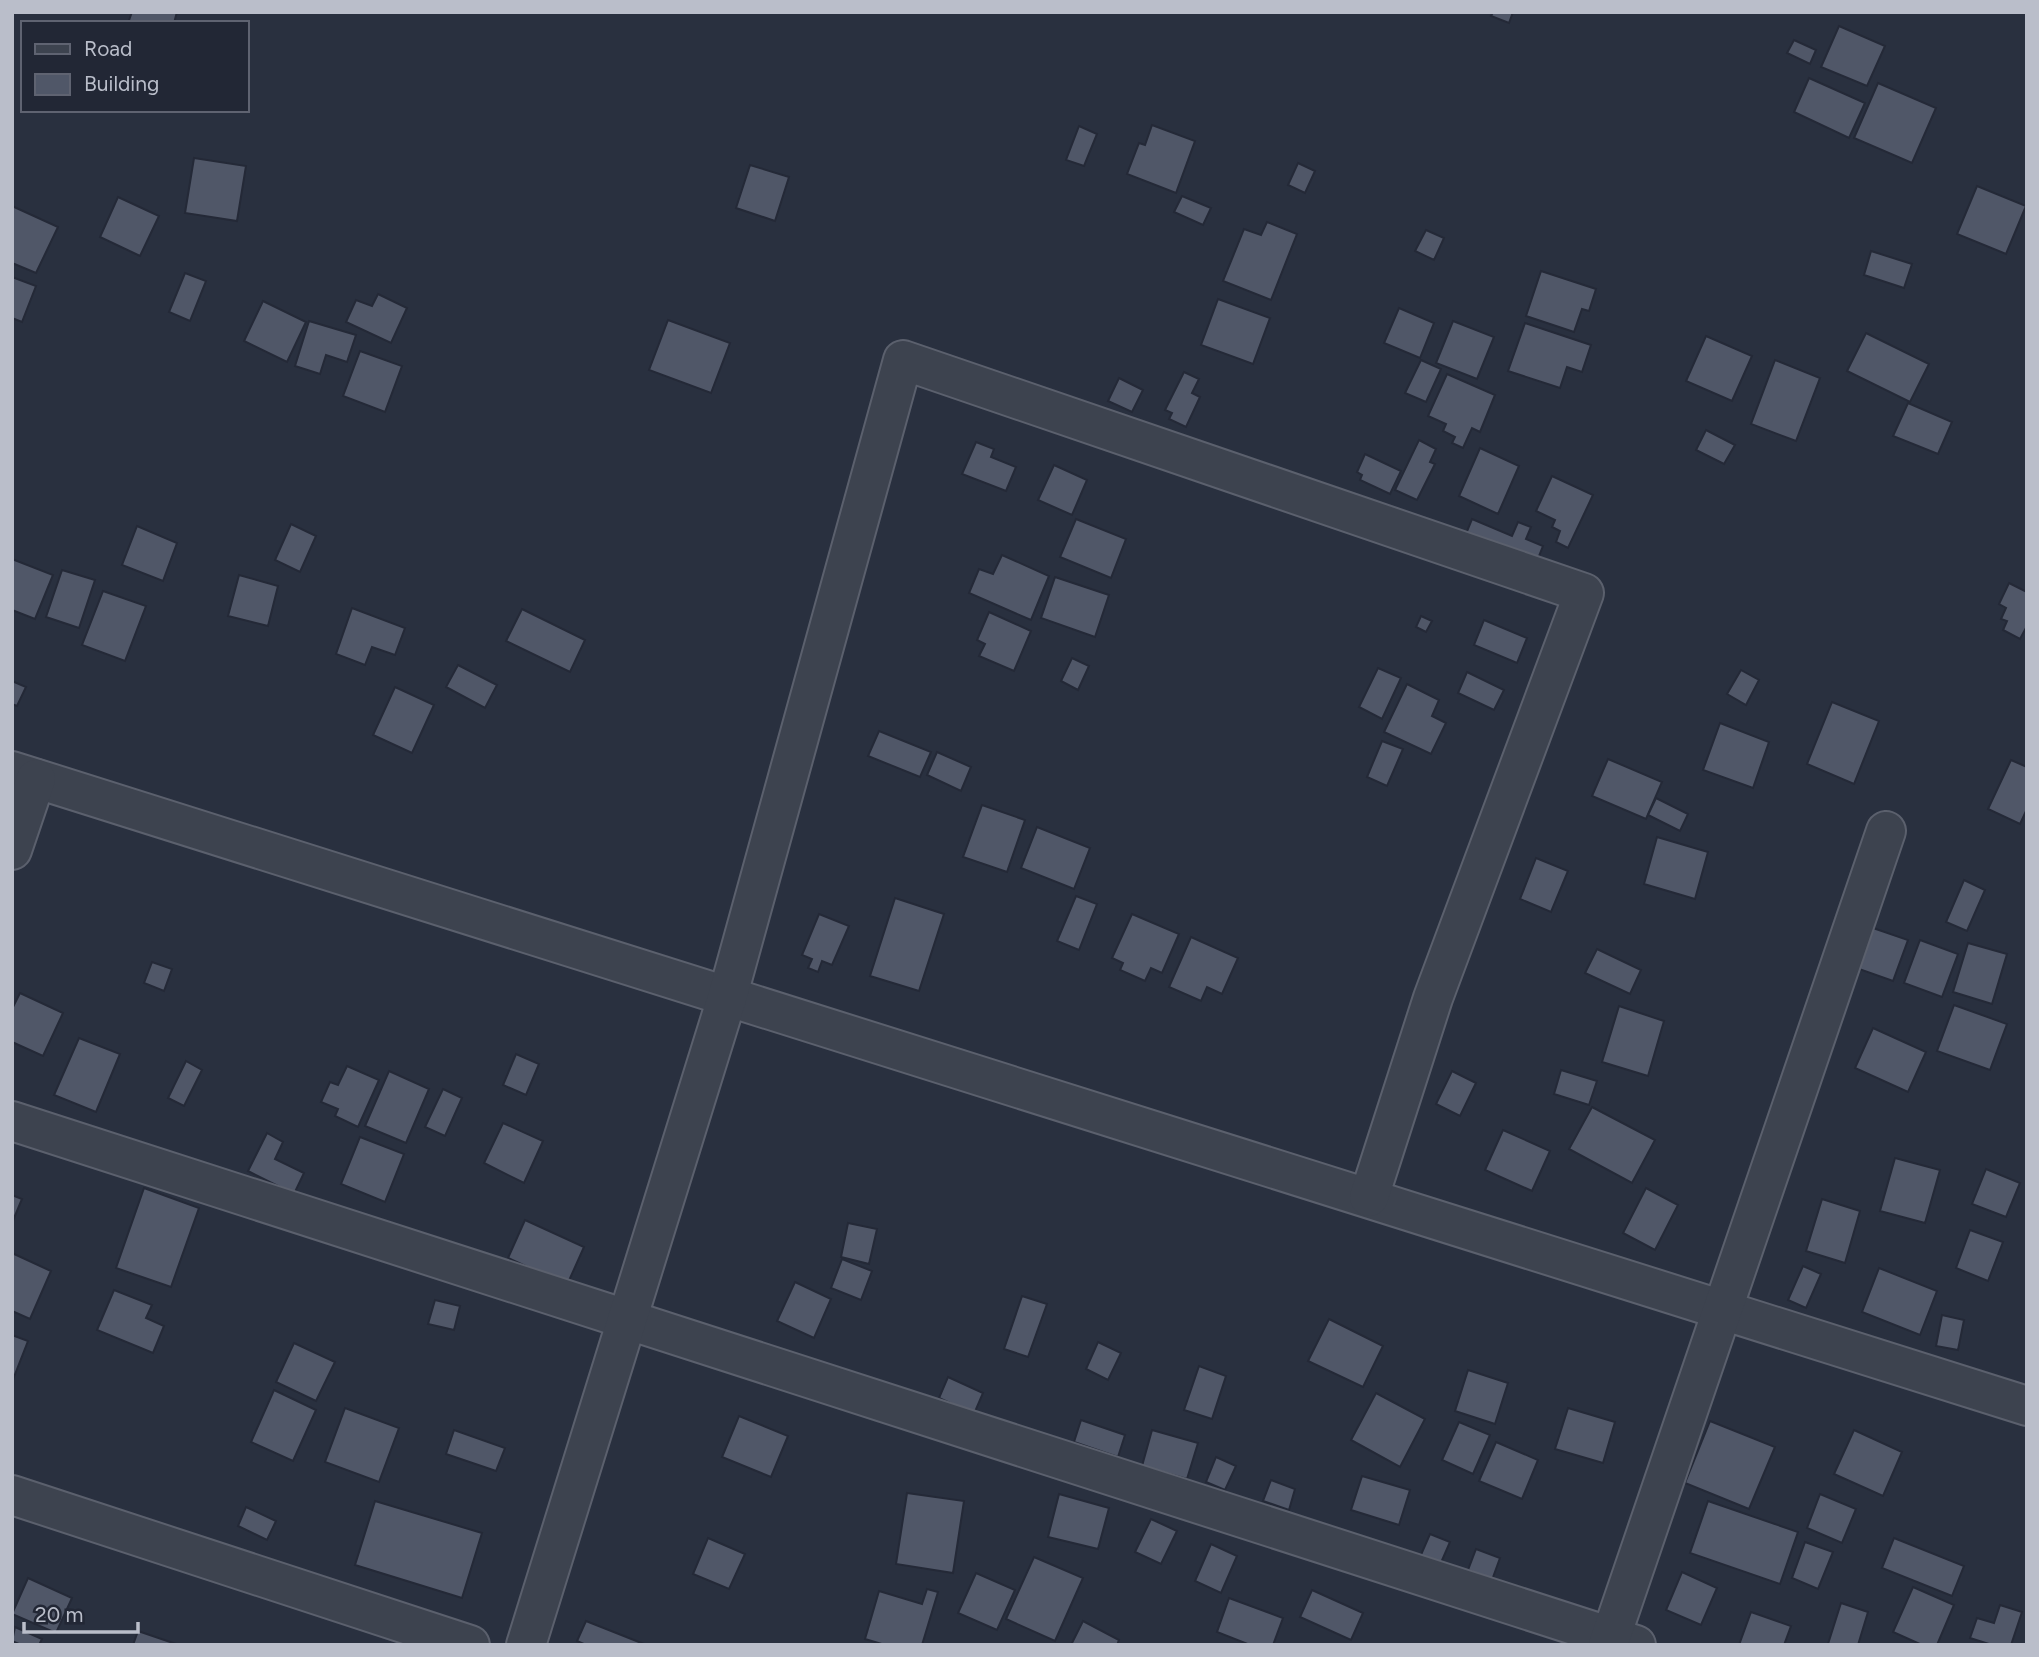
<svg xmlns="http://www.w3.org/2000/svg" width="2039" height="1657" viewBox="0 0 2039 1657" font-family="Figtree,sans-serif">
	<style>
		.building { fill: #505768; stroke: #242937; stroke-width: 2 }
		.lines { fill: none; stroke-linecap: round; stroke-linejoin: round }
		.minor-casing { stroke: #5b606d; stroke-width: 42 }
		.minor { stroke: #3d434f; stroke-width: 38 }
	</style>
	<rect width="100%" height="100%" fill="#29303f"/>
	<g class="building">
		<polygon points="132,12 177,12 174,23 128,23"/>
		<polygon points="1493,12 1513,12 1509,23 1491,16"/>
		<polygon points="1839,26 1885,46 1867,86 1821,67"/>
		<polygon points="1794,40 1816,50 1810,64 1787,53"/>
		<polygon points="1809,78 1865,103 1849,138 1794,112"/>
		<polygon points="1878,83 1936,108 1912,163 1854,138"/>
		<polygon points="1152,125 1195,141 1176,193 1127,174 1139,143 1145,145"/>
		<polygon points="1079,126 1097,134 1084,166 1066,160"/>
		<polygon points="194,158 246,166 237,221 185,213"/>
		<polygon points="1298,163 1315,171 1305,193 1288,185"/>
		<polygon points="750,165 789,177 775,221 736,208"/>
		<polygon points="1977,186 2026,206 2006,254 1957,234"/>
		<polygon points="1182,196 1211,208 1203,225 1174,212"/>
		<polygon points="118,197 159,216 140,256 100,237"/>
		<polygon points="12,206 58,227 36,273 12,263"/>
		<polygon points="1267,222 1297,234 1271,300 1223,281 1244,229 1261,235"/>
		<polygon points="1426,230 1444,238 1434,260 1415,251"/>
		<polygon points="1871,251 1912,264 1904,288 1864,275"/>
		<polygon points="1541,271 1596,289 1589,311 1582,309 1574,332 1526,316"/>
		<polygon points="185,273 206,281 190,321 169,312"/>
		<polygon points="12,277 36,286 22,322 12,318"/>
		<polygon points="378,294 407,308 391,343 346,322 356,300 372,306"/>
		<polygon points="1218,299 1270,318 1253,364 1201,345"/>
		<polygon points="263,301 306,322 287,362 244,341"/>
		<polygon points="1399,308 1434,323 1420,358 1384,343"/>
		<polygon points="668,320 730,343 711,393 649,370"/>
		<polygon points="309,321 356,335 347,362 326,355 320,374 295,366"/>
		<polygon points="1453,321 1494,337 1477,379 1436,363"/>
		<polygon points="1525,323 1591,345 1582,372 1567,367 1560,388 1508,371"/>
		<polygon points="1866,333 1929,364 1910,402 1847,371"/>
		<polygon points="1706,336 1752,356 1732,401 1686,381"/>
		<polygon points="360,351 402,366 385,412 343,396"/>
		<polygon points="1421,360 1441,369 1426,402 1405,393"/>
		<polygon points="1775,360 1820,378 1796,441 1751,424"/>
		<polygon points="1184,372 1199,379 1192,393 1200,397 1186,427 1169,419 1172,413 1165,410"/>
		<polygon points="1447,374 1495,395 1480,432 1472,428 1463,448 1452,443 1455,437 1443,431 1446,424 1428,416"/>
		<polygon points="1119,378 1143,390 1132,412 1108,401"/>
		<polygon points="1908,403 1952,422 1938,454 1893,436"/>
		<polygon points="1706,430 1735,445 1724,464 1696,450"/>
		<polygon points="1419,440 1436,449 1430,462 1435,464 1417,500 1395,490"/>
		<polygon points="976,442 994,449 991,457 1016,467 1006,491 962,474"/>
		<polygon points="1480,448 1519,466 1498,514 1459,496"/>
		<polygon points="1365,454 1401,471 1390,494 1360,480 1362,475 1357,472"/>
		<polygon points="1054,465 1087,480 1072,515 1038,500"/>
		<polygon points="1552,476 1593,495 1568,548 1556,542 1560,531 1552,527 1555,520 1536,511"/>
		<polygon points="1076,519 1126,539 1111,578 1060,557"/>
		<polygon points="1472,519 1512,536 1518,522 1531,527 1526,539 1543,546 1533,571 1463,541"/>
		<polygon points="291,524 316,536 300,572 275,560"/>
		<polygon points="137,526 177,543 163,581 122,565"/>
		<polygon points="1002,555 1049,576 1031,620 969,593 979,569 993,574"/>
		<polygon points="12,559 53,575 35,619 12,610"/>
		<polygon points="62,570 95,580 79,628 46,617"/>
		<polygon points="239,575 278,586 268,626 228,616"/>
		<polygon points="1055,577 1109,595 1095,637 1041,618"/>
		<polygon points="2009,583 2027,592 2027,626 2020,639 2003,630 2007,621 2001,619 2006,608 1999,604"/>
		<polygon points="103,591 146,606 125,661 82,645"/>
		<polygon points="352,608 405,628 395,655 372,647 365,665 336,654"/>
		<polygon points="522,609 585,640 570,672 506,641"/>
		<polygon points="989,612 1031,631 1014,671 979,656 985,644 977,640"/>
		<polygon points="1421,616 1432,621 1426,632 1416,627"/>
		<polygon points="1484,620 1527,638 1517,663 1474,645"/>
		<polygon points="1072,658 1089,666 1078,690 1061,681"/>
		<polygon points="458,665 497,685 485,708 446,687"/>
		<polygon points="1378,668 1401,678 1382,719 1359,707"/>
		<polygon points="1741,670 1759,680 1746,705 1727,694"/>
		<polygon points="1467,672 1504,690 1494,710 1458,693"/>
		<polygon points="12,681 26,687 17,706 12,704"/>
		<polygon points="1407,684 1439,700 1432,716 1446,723 1431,754 1384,732"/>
		<polygon points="395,687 434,705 412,753 373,735"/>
		<polygon points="1832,702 1879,721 1854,784 1807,764"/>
		<polygon points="1720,723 1769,742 1753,788 1703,770"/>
		<polygon points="879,731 931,752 920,777 868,756"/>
		<polygon points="1382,741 1403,749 1387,786 1367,777"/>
		<polygon points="937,752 971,767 961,791 927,775"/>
		<polygon points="1608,759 1662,782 1646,819 1592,796"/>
		<polygon points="2011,760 2027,767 2027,809 2020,824 1988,809"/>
		<polygon points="1656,798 1688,814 1680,831 1648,815"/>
		<polygon points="982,805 1025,820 1007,872 963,857"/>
		<polygon points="1037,827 1090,848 1074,889 1021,868"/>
		<polygon points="1657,837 1708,852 1695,899 1644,884"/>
		<polygon points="1536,858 1568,871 1551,912 1520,899"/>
		<polygon points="1964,880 1985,890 1967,931 1946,922"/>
		<polygon points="1076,896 1097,904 1079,950 1057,941"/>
		<polygon points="895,898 944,914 919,991 870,976"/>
		<polygon points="819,914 849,926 832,965 822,961 818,972 808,968 812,959 802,955"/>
		<polygon points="1132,914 1179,934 1162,973 1151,968 1145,981 1120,970 1123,963 1112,958"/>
		<polygon points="1873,928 1908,940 1893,981 1859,969"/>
		<polygon points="1191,937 1238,958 1222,994 1207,987 1201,1001 1169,987"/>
		<polygon points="1920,940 1958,954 1942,997 1904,983"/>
		<polygon points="1968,943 2007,954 1992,1004 1953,992"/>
		<polygon points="1597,949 1641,970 1630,994 1585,973"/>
		<polygon points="152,962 172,969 164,991 144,983"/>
		<polygon points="20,993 63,1013 43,1056 12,1042 12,1009"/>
		<polygon points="1954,1005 2007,1024 1990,1070 1937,1051"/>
		<polygon points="1619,1006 1664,1021 1648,1076 1602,1062"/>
		<polygon points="1873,1028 1926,1052 1908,1092 1855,1068"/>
		<polygon points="79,1038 120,1054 96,1112 54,1095"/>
		<polygon points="516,1054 539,1064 526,1095 503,1085"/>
		<polygon points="186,1061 202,1070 184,1106 168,1098"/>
		<polygon points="347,1066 379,1080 358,1127 335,1116 338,1109 321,1102 330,1082 338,1085"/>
		<polygon points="1561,1070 1597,1081 1589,1105 1554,1094"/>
		<polygon points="389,1071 429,1089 406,1143 365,1126"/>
		<polygon points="1452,1071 1476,1083 1460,1116 1436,1104"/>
		<polygon points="443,1089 462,1098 445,1136 425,1127"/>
		<polygon points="1592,1107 1655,1140 1632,1183 1569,1149"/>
		<polygon points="503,1123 543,1141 524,1183 484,1163"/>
		<polygon points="1503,1130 1550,1151 1532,1191 1485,1170"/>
		<polygon points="267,1133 283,1142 275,1159 304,1173 294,1194 248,1171"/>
		<polygon points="360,1137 404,1154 385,1202 341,1184"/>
		<polygon points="1895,1158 1940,1170 1925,1223 1880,1211"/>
		<polygon points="1986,1169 2020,1183 2006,1217 1972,1204"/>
		<polygon points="144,1188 199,1208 171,1287 116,1268"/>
		<polygon points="1646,1188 1678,1205 1655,1250 1623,1233"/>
		<polygon points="12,1195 22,1199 12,1223"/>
		<polygon points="1822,1199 1860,1211 1845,1263 1806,1251"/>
		<polygon points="525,1220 584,1247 567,1285 508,1258"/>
		<polygon points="848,1223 877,1229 869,1264 841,1257"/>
		<polygon points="1970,1230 2003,1242 1988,1281 1956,1268"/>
		<polygon points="12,1253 51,1271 30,1319 12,1311"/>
		<polygon points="842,1259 872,1271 861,1300 831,1288"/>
		<polygon points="1803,1266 1821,1274 1806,1308 1788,1300"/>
		<polygon points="1879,1268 1937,1291 1920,1335 1862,1312"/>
		<polygon points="795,1282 831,1299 814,1338 777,1321"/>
		<polygon points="114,1290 152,1305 146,1318 164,1326 153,1353 97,1330"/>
		<polygon points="1022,1296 1047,1304 1028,1357 1004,1349"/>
		<polygon points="435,1300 460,1306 454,1330 428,1324"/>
		<polygon points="1942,1315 1964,1320 1958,1350 1936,1346"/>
		<polygon points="1329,1319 1383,1346 1363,1387 1308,1361"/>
		<polygon points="12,1335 28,1341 12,1382"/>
		<polygon points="1098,1342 1121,1353 1108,1380 1086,1369"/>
		<polygon points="294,1343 335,1362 316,1401 276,1382"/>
		<polygon points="1199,1366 1226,1376 1212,1419 1184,1410"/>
		<polygon points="1468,1370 1508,1383 1495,1424 1455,1411"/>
		<polygon points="948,1377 983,1393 974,1414 939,1398"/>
		<polygon points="274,1390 316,1410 293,1461 251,1442"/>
		<polygon points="1376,1393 1425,1419 1400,1467 1351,1440"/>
		<polygon points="345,1408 399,1428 379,1482 325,1462"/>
		<polygon points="1568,1408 1615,1422 1603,1463 1555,1449"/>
		<polygon points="739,1416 788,1436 771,1477 722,1457"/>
		<polygon points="1081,1420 1125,1435 1118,1457 1074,1442"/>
		<polygon points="1710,1421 1775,1447 1749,1509 1685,1483"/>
		<polygon points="1459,1422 1490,1435 1473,1474 1442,1460"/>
		<polygon points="454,1430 505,1448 496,1471 446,1454"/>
		<polygon points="1152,1430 1198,1443 1187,1479 1142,1466"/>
		<polygon points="1854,1430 1902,1452 1883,1496 1834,1474"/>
		<polygon points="1496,1442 1538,1460 1522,1499 1479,1481"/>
		<polygon points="1216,1457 1236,1466 1225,1490 1206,1482"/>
		<polygon points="1362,1476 1410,1490 1399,1525 1351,1510"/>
		<polygon points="1271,1480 1295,1489 1289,1510 1263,1501"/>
		<polygon points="907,1493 964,1501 953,1573 896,1564"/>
		<polygon points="1059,1494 1109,1508 1098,1549 1048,1537"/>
		<polygon points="1820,1494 1856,1509 1842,1543 1807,1528"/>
		<polygon points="375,1501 482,1533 462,1598 355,1565"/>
		<polygon points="1708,1501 1798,1532 1780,1584 1690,1553"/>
		<polygon points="246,1507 276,1521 267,1540 238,1526"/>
		<polygon points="1151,1519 1177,1531 1161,1564 1135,1552"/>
		<polygon points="1430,1534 1450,1542 1440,1565 1420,1557"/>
		<polygon points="708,1538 745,1554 729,1589 693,1574"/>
		<polygon points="1894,1538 1964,1566 1952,1596 1882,1568"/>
		<polygon points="1805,1542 1833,1552 1818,1589 1792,1578"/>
		<polygon points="1211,1544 1237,1556 1221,1593 1195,1581"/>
		<polygon points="1476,1549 1500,1558 1492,1580 1468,1570"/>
		<polygon points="1034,1557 1083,1578 1055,1641 1006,1619"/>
		<polygon points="1682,1572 1717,1588 1701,1625 1666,1610"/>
		<polygon points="976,1573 1015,1590 997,1630 958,1613"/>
		<polygon points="28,1578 72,1598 56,1633 12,1614"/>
		<polygon points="1913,1587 1954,1605 1937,1645 1922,1645 1893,1632"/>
		<polygon points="927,1589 938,1592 922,1645 885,1645 865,1639 879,1591 922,1604"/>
		<polygon points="1312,1590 1363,1613 1351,1640 1300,1617"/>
		<polygon points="1229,1598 1283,1618 1273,1645 1250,1645 1217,1632"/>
		<polygon points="1841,1603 1868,1612 1858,1645 1828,1644"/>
		<polygon points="2000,1605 2022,1612 2011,1645 1992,1645 1970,1638 1977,1618 1994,1623"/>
		<polygon points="1751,1612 1791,1626 1784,1645 1739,1645"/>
		<polygon points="586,1621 644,1644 586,1645 577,1641"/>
		<polygon points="1083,1621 1119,1640 1117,1645 1071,1645"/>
		<polygon points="15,1627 42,1639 39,1645 21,1645 12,1641"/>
		<polygon points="138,1631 179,1645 133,1645"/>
	</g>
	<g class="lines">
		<g class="minor-casing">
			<g id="minor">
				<polyline points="12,771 2027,1406"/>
				<polyline points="12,850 36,779"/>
				<polyline points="12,1121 1636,1645"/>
				<polyline points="12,1495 470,1645"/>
				<polyline points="526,1645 727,998 903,360 1584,593 1433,998 1369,1197"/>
				<polyline points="1608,1645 1886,831"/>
			</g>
		</g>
		<use href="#minor" class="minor"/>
	</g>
	<rect width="2039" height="1657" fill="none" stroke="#babeca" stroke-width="28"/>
	<rect x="21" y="21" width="228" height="91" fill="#222735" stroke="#5f6371" stroke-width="2"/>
	<rect x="35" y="44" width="35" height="10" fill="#3d434f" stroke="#5f6371" stroke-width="2"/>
	<text x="84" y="56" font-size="21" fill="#babeca">Road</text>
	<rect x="35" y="74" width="35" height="21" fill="#505768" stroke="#5f6371" stroke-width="2"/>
	<text x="84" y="91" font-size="21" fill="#babeca">Building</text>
	<path d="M24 1622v10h114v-10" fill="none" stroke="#babeca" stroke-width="3.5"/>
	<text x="35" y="1622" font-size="21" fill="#babeca" stroke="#222735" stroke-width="5" paint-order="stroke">20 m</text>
</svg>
